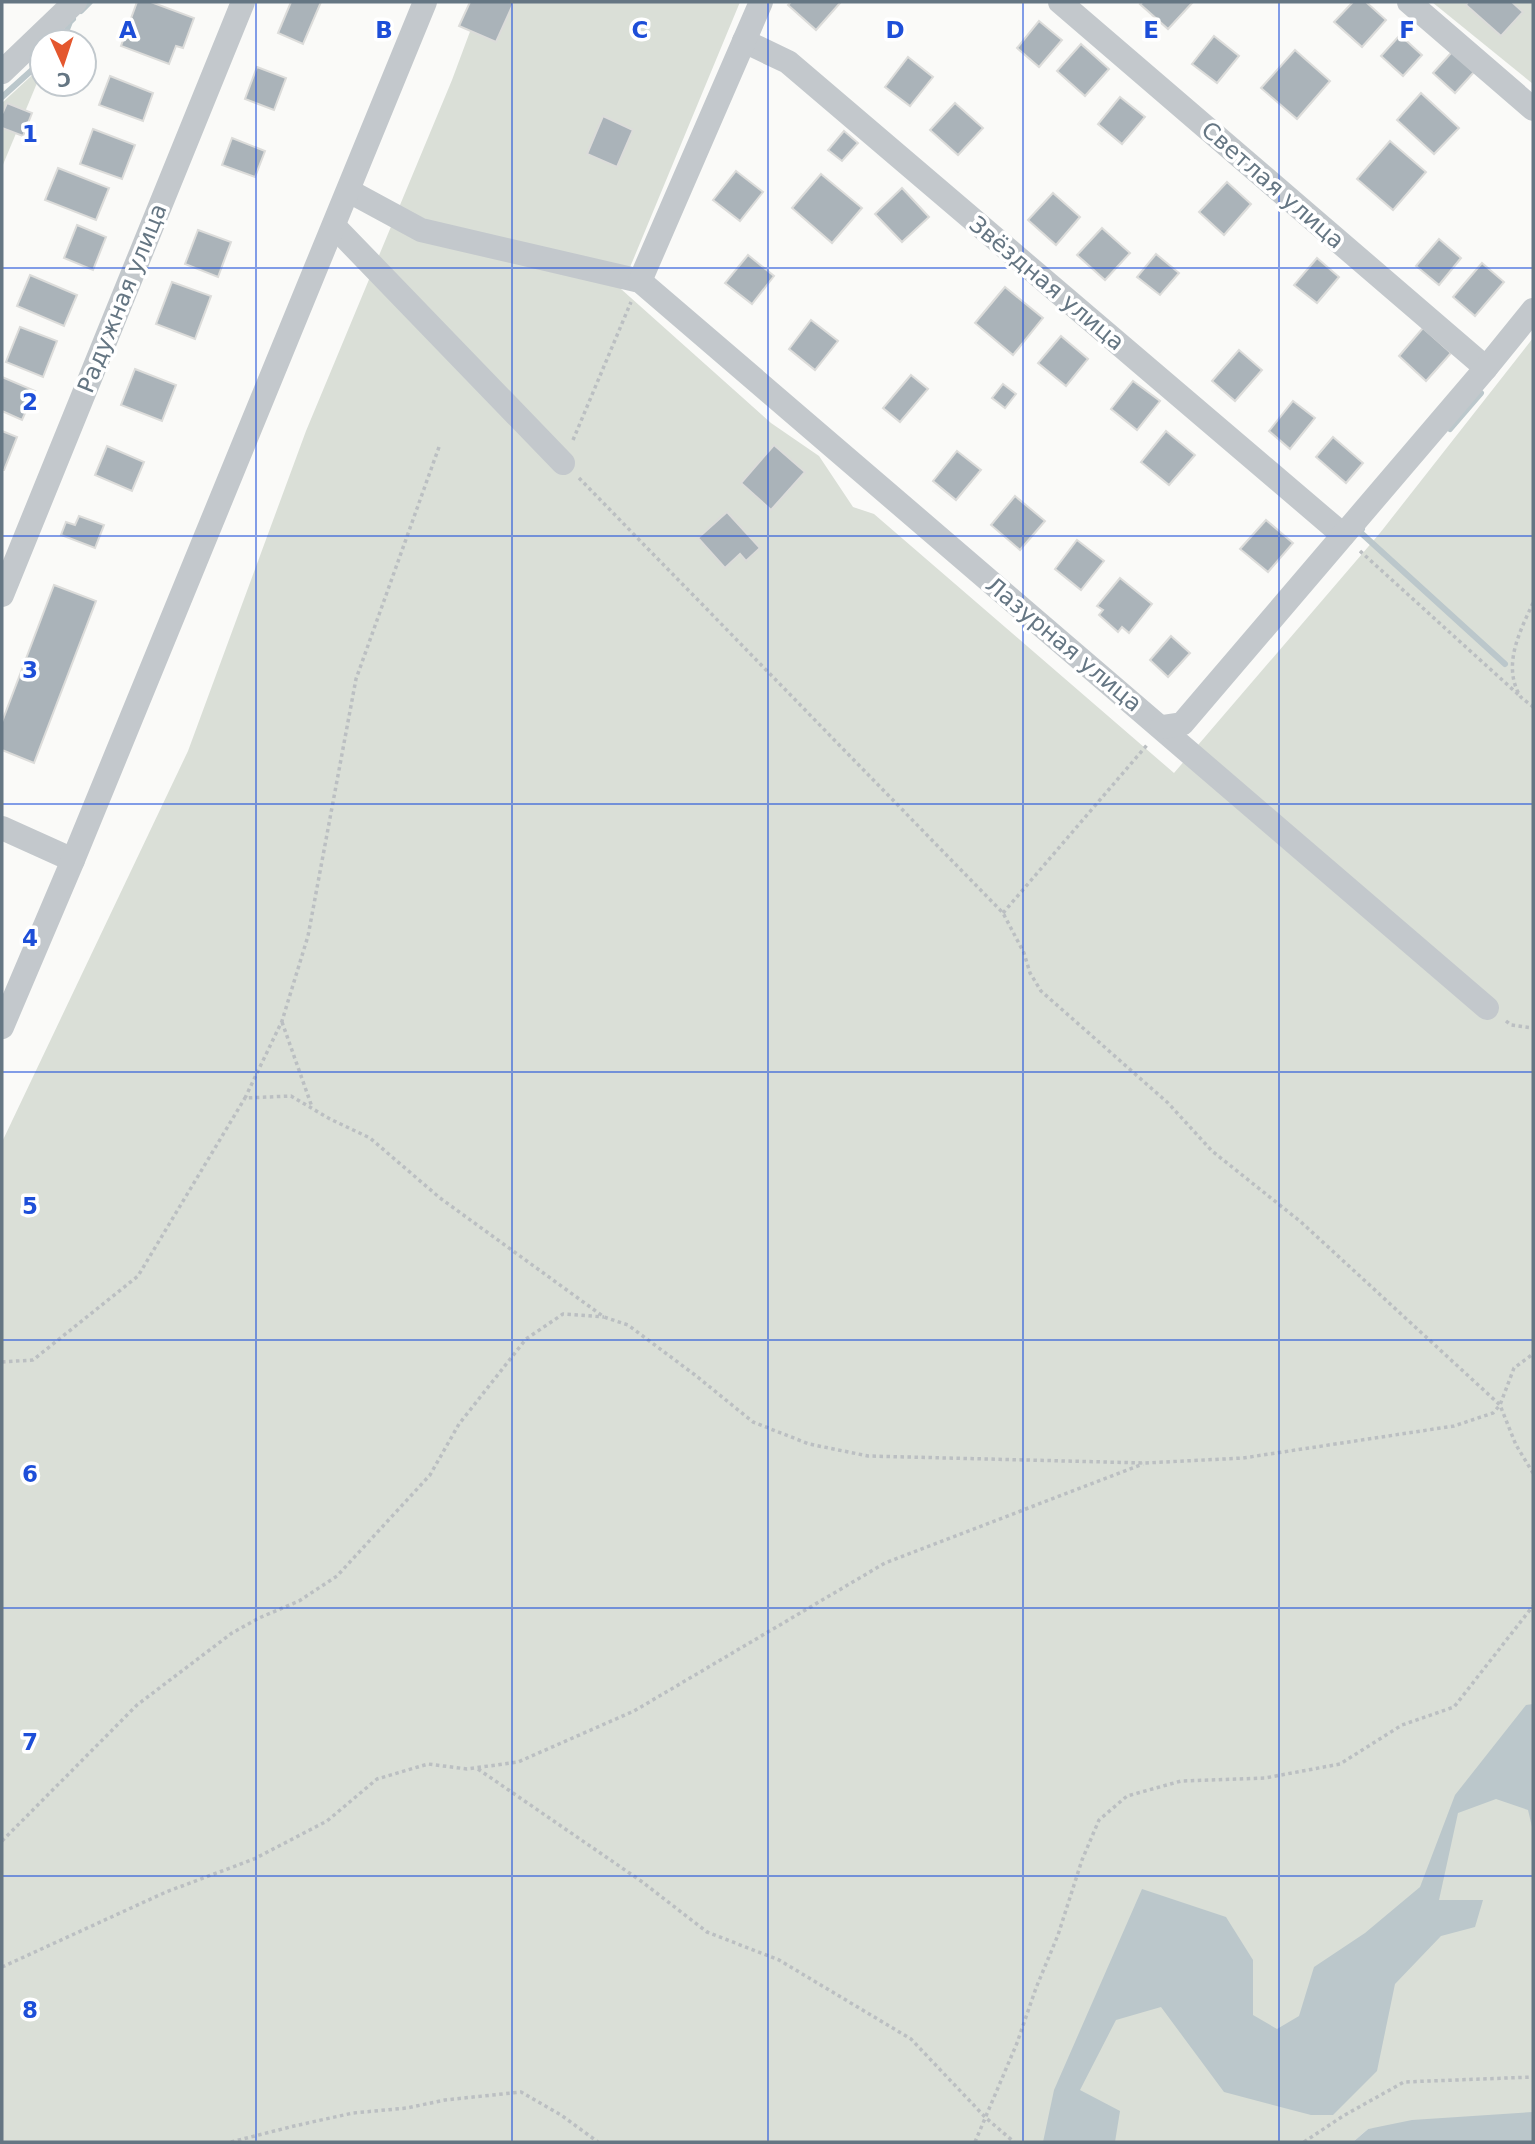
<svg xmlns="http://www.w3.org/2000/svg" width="1535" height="2144" viewBox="0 0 1535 2144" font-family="'DejaVu Sans',sans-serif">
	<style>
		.green { fill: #dadfd7 }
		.water { fill: #bbc7cb }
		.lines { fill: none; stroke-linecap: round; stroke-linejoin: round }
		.stream { stroke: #bbc7cb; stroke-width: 6 }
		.building { fill: #aab3b9; stroke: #dcdcda; stroke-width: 2 }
		.path { stroke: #bbbfc2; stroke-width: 3.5; stroke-dasharray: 3.5 3.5; stroke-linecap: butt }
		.minor { stroke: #c3c8cc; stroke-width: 24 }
		.grid { fill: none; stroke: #1d4ed8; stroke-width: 2; stroke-opacity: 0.55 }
		.labels { text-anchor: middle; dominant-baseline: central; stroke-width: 7; stroke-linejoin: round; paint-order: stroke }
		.street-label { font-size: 23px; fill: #657683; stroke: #fff }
		.grid-label { font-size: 23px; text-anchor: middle; font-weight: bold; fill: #1d4ed8; stroke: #fff; stroke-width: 7; stroke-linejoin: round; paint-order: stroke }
	</style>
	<rect width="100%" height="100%" fill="#fafaf8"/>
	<g class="green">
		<polygon points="481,2 740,2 621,289 771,423 819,456 853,507 874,514 1174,773 1380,533 1533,338 1533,2113 1368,2129 1353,2142 2,2142 2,1142 188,751 306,431 452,80"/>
		<polygon points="1432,2 1533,2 1533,84"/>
		<polygon points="42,66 42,71 2,167 2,103"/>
	</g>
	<g class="water">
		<polygon points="1533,1704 1533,1831 1528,1810 1496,1799 1458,1813 1439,1900 1483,1900 1475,1927 1441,1936 1395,1984 1377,2071 1333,2115 1311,2115 1224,2092 1161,2007 1116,2020 1080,2090 1120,2111 1115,2142 1043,2142 1054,2090 1142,1889 1226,1917 1253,1960 1253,2015 1277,2029 1299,2016 1314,1967 1365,1933 1420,1887 1455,1795 1526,1705"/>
		<polygon points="1533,2112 1533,2142 1353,2142 1368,2129 1412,2120"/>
	</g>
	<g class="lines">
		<g class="stream">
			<polyline points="81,11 90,2"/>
			<polyline points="62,42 70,22 73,19"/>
			<polyline points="2,97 42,61"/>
			<polyline points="1450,429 1481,393"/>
			<polyline points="1362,529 1360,532 1505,664"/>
		</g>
	</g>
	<g class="building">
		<polygon points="137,2 151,2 194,18 183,48 176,46 169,64 121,46"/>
		<polygon points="291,2 321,2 303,44 278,33"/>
		<polygon points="470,2 514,2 496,42 459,26"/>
		<polygon points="791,2 839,2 840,3 816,30 788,5"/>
		<polygon points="1143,2 1193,2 1168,29 1140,4"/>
		<polygon points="1353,2 1366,2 1386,20 1362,47 1334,22"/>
		<polygon points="1468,2 1512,2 1523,12 1501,36 1466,5"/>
		<polygon points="1039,21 1062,40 1039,67 1017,48"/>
		<polygon points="1400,35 1422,55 1403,76 1381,56"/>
		<polygon points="1214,36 1239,56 1217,83 1192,64"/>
		<polygon points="1081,44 1109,69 1085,96 1057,71"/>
		<polygon points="1295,50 1330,81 1297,119 1261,88"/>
		<polygon points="1452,52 1474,72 1455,93 1433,73"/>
		<polygon points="908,57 933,77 910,106 885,87"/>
		<polygon points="257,67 286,78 274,110 245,99"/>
		<polygon points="110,76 153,93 143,121 99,105"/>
		<polygon points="1421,93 1459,128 1434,154 1397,120"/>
		<polygon points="1120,97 1145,117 1122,144 1098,124"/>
		<polygon points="7,103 32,113 23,136 2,128 2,111 3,112"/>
		<polygon points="955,103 983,128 958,155 930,130"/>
		<polygon points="603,116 633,130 617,167 587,154"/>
		<polygon points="93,129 135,145 122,179 80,164"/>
		<polygon points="844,131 858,143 842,161 828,150"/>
		<polygon points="232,138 265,151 255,177 222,165"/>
		<polygon points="1390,141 1426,172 1393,210 1357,179"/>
		<polygon points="58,168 109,188 96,220 45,200"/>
		<polygon points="736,171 763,192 740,221 713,200"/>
		<polygon points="821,174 862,208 832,243 792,208"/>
		<polygon points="1227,182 1251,204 1224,235 1199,212"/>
		<polygon points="902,188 929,217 902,242 875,214"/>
		<polygon points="1053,193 1080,217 1056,245 1028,220"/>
		<polygon points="77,225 106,237 93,270 64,258"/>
		<polygon points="1102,228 1130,253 1105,280 1077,255"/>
		<polygon points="198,230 231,242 218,277 185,264"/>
		<polygon points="1439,239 1461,258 1439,285 1416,266"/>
		<polygon points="1156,254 1179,273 1160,295 1137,277"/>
		<polygon points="748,255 774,276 752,304 725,283"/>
		<polygon points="1317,258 1339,277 1317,303 1294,285"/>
		<polygon points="1482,263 1504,282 1475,316 1453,297"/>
		<polygon points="30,275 77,295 64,326 17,306"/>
		<polygon points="172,282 211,296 195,339 156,324"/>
		<polygon points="1005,287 1043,318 1013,355 975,323"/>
		<polygon points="811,320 838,341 815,370 789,349"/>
		<polygon points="20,327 57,341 43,377 6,362"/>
		<polygon points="1423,328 1451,353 1426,381 1399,356"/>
		<polygon points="1061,336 1088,359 1066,386 1038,363"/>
		<polygon points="1239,350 1262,370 1235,401 1212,381"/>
		<polygon points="135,369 176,385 162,421 121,405"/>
		<polygon points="911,375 928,389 900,422 883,408"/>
		<polygon points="2,377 35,391 22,420 2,411"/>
		<polygon points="1133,381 1160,401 1137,430 1111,409"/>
		<polygon points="1003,384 1016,394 1005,408 992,398"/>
		<polygon points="1293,401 1315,418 1290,449 1269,431"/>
		<polygon points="2,431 17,437 4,470 2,470"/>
		<polygon points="1166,431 1195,455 1169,485 1141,462"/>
		<polygon points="1333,437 1363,463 1346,483 1316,457"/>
		<polygon points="774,445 805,472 771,510 741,483"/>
		<polygon points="107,446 144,462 132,491 95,475"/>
		<polygon points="957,451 981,470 956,500 933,481"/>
		<polygon points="1015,496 1045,521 1020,550 991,525"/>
		<polygon points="727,512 760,548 746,561 740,554 725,568 698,538"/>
		<polygon points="79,516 104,525 95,548 61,535 66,522 75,525"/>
		<polygon points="1266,520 1293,543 1268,572 1240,549"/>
		<polygon points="1077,540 1104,561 1081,590 1055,569"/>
		<polygon points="1120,578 1152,604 1129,633 1122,627 1118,632 1099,615 1103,610 1097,606"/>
		<polygon points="54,585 96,601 34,763 2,750 2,722"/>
		<polygon points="1171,636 1190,653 1168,677 1150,660"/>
	</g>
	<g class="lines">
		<g class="path">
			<polyline points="573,440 631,302"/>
			<polyline points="439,447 356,679 308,936 282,1021 245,1098 291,1096 330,1119 370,1138 440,1198 604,1317 628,1325 695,1375 753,1422 809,1444 868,1456 1145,1463 1243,1458 1454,1426 1493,1413 1500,1405 1514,1368 1533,1354"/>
			<polyline points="579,478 1003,913 1024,953 1030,973 1041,991 1168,1103 1212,1151 1301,1222 1500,1405 1516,1445 1533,1473"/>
			<polyline points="1360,551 1521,697"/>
			<path d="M1533,603c-13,28 -31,62 -13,93 3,4 9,7 13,11"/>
			<polyline points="1003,913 1147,745"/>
			<polyline points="1506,1021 1511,1025 1533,1028"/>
			<polyline points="282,1022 312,1107"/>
			<polyline points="2,1362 33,1360 138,1276 245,1098"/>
			<polyline points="478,1769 641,1881 707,1932 779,1960 911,2039 986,2118 1014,2142"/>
			<polyline points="2,1841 137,1705 232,1633 259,1618 299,1601 337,1576 430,1475 459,1424 526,1339 563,1314 604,1317"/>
			<polyline points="2,1967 166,1892 254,1859 327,1821 377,1779 428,1764 467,1769 518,1762 634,1711 885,1563 1143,1464"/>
			<polyline points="231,2142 294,2126 353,2113 407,2108 445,2100 521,2092 561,2115 598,2142"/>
			<polyline points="975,2142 1017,2043 1036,1988 1058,1935 1082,1860 1099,1820 1127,1796 1181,1781 1265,1778 1340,1764 1402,1725 1454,1707 1533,1606"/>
			<polyline points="1304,2142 1343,2116 1404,2082 1533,2077"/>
		</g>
		<g class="minor">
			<polyline points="1060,2 1486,368"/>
			<polyline points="1409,2 1533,109"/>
			<polyline points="744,41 788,62 1343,535"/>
			<polyline points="2,72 75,2"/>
			<polyline points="349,191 421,230 640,281 1487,1008"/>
			<polyline points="334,226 563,463"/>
			<polyline points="640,281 761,2"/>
			<polyline points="2,595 243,2"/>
			<polyline points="1162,727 1182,724 1486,368 1533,310"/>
			<polyline points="2,828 73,860"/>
			<polyline points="2,1027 73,860 425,2"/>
		</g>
	</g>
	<path class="grid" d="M256,2v2140M512,2v2140M768,2v2140M1023,2v2140M1279,2v2140M2,268h1531M2,536h1531M2,804h1531M2,1072h1531M2,1340h1531M2,1608h1531M2,1876h1531"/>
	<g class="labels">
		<g class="street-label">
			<text transform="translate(1273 185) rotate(41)">Светлая улица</text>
			<text transform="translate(1047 283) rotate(40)">Звёздная улица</text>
			<text transform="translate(122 298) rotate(-68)">Радужная улица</text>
			<text transform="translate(1064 644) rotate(40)">Лазурная улица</text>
		</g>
	</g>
	<g class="grid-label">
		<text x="128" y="38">A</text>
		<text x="384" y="38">B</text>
		<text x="640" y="38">C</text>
		<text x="895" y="38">D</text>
		<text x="1151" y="38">E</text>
		<text x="1407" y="38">F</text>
		<text x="30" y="142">1</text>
		<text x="30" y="410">2</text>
		<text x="30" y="678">3</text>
		<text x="30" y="946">4</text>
		<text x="30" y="1214">5</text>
		<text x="30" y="1482">6</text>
		<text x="30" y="1750">7</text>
		<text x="30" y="2018">8</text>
	</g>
	<rect width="1535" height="2144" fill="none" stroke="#657683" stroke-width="7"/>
	<g transform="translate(63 63) rotate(177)"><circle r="33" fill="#ffffff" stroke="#c1c8cd" stroke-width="2"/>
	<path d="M0-5L12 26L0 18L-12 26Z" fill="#e4572e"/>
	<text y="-10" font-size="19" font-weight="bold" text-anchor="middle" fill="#657683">С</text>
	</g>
</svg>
